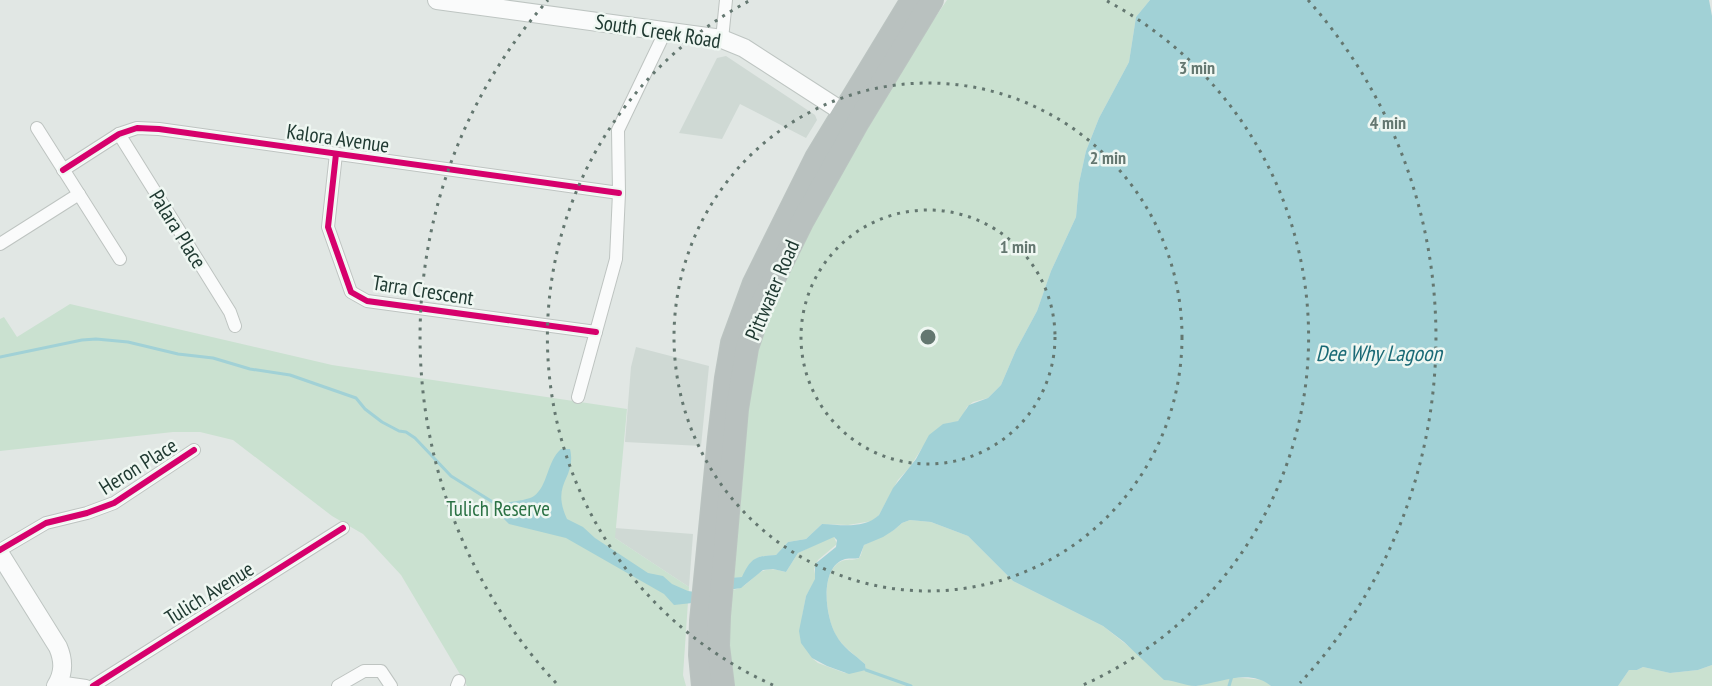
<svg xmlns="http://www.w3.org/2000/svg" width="1712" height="686" viewBox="0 0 1712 686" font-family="'PT Sans Narrow',sans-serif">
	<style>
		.built { fill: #cfd9d4 }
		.green { fill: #cae1d0 }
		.water { fill: #a1d1d6 }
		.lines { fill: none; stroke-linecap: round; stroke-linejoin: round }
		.stream { stroke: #a1d1d6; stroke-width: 3 }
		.street-casing { stroke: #bec4c1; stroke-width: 14 }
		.secondary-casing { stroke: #bec5c2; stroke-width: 20 }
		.highway-casing { stroke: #bbc4c1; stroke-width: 24 }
		.street { stroke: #fafbfb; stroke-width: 12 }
		.secondary { stroke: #fafbfb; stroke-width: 18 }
		.highway { stroke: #b9c1bf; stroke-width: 22 }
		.cycleway-casing { stroke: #eff7f2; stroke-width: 10 }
		.cycleway { stroke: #d6006c; stroke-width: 6 }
		.ring { fill: none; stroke: #647770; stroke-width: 3; stroke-dasharray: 3 6 }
		.labels { text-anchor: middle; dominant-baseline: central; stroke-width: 5; stroke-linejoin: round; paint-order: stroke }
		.street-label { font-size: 21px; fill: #203a32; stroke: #eff7f2 }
		.park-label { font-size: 21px; fill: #2a7143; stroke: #eff7f2 }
		.water-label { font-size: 22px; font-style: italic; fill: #1a6a76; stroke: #eff7f2 }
		.centre { fill: #647770; stroke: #eff7f2; stroke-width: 3 }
		.ring-label { font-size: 18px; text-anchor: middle; font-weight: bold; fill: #647770; stroke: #eff7f2; stroke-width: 5; stroke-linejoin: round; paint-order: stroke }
	</style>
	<rect width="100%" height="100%" fill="#e1e7e4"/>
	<g class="built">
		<polygon points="726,56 815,115 817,120 806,138 740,104 722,139 679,133 717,58"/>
		<polygon points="636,347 709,366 701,446 625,442 631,367"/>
		<polygon points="615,528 693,534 689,587 615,538"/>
	</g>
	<g class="green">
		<path d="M947,0h203l-14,17 -7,45 -30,56 -13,33 -7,32 -3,34 -25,54 -14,40 -21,39 -15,35 -13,13 -15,4 -6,5 -6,12 -5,3 -8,1 -26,25 -12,19 -12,13 -19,35 -7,6 -24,4 -26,-1 -16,15 -18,3 -12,13c-20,1 -25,3 -33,22l-10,1c4,-39 8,-78 11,-118 3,-36 3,-73 13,-108 25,-89 81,-172 127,-251l3,-12z"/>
		<polygon points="70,304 332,365 627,409 615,538 689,587 683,675 686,686 467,686 401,575 363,534 332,516 233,440 200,432 173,432 0,451 0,319 4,317 17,337"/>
		<path d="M910,520l21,2 37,14 45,45 90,45 68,54 25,6 36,-9 32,3 7,6h-540l-3,-54 4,-42c17,-2 21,-17 34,-20 7,-2 13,1 20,2l12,-19 33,-16h3l3,7 -19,16 -4,9 2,10 -10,17 -4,21 10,41 6,5 27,10 21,-3 -1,-6c-9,-8 -19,-15 -27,-25 -11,-16 -17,-56 -4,-72 9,-11 19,-5 25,-9 3,-3 3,-9 5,-13l30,-15 8,-7z"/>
		<polygon points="1712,665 1712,686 1618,686 1629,670 1637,670 1643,667 1670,673 1698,670"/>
	</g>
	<path class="water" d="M1150,0h559l3,16v649l-14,5 -28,3 -27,-6 -6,3h-8l-11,16h-347c-22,-18 -51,-3 -75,0 -12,0 -21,-6 -32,-6l-40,-38 -21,-16 -90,-45 -45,-45 -37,-14 -21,-2 -8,3 -8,7 -11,7 -19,8 -5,13c-4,1 -9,0 -14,1 -26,8 -20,57 -9,76 6,12 19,20 29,29l1,6 -17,4 -22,-8 -15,-8 -11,-15 -2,-12 7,-35 9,-17v-15l21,-17 1,-7 -3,-3 -36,16 -12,19 -13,-3 -10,1 -22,18 -13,2 -36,13 -18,2 -10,-11 -98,-56 -57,-14 -11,-11 -3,-8c10,-3 32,-4 39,-9 14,-10 13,-35 27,-47h9c7,30 -20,33 -3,70l16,8 12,11 53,35 15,3 9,8 16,7 7,1 34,-14 13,-1c9,-19 13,-21 34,-22l12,-13 18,-3 16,-15c20,1 42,5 57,-9l14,-27 23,-29 13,-24 14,-11 15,-3 11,-16 19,-7 13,-13 15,-35 21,-39 14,-40 25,-54 3,-34 7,-32 13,-33 30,-56 7,-45z"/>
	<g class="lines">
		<g class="stream">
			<polyline points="0,357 82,340 96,339 128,342 178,354 213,358 250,369 290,375 356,398 365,409 382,422 399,431 406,432 415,438 451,476 499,506"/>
			<polyline points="866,670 911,686"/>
			<polyline points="1229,686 1232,676"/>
		</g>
		<g class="street-casing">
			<g id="street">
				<polyline points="722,39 726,0"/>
				<polyline points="37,128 120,259"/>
				<polyline points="119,134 230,312 235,326"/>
				<polyline points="336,154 328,227 351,292 367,301 596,332"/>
				<polyline points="63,170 119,134 137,128 159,129 619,193"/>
				<polyline points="0,244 79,194"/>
				<polyline points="578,397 616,259 619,193 618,130 666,30"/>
				<polyline points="0,550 46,523 87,513 114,503 194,450"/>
				<polyline points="58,682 86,686"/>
				<polyline points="93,686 343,528"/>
				<polyline points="338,686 364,671 381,671 391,686"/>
				<polyline points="457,686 459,681"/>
			</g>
		</g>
		<g class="secondary-casing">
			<g id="secondary">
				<polyline points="437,0 722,39 744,48 854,119"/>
				<path d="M0,554l58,93c6,14 6,26 -2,39"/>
			</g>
		</g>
		<g class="highway-casing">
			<g id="highway">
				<polyline points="703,686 700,655 701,621 719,438 726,378 732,343 754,283 816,158 912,0"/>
				<polyline points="723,686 718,646 719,616 737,409 747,348 762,303 802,222 858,122 932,0"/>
			</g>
		</g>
		<use href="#street" class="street"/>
		<use href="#secondary" class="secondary"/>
		<use href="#highway" class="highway"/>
		<g class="cycleway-casing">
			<g id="cycleway">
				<polyline points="336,154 328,227 351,292 367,301 596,332"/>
				<polyline points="63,170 119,134 137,128 159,129 619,193"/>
				<polyline points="0,550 46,523 87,513 114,503 194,450"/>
				<polyline points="93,686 343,528"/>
			</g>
		</g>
		<use href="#cycleway" class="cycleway"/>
	</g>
	<g class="ring">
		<circle cx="928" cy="337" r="127"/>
		<circle cx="928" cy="337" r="254"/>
		<path d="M773 685A381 381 0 0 1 749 1M1107 1A381 381 0 0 1 1083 685"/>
		<path d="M556 683A508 508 0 0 1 548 0M1308 0A508 508 0 0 1 1300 683"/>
	</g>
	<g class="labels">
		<g class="street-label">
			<text transform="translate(658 31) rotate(9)">South Creek Road</text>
			<text transform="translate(338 138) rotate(8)">Kalora Avenue</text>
			<text transform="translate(178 229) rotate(58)">Palara Place</text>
			<text transform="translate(423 290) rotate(9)">Tarra Crescent</text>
			<text transform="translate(772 290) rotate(-67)">Pittwater Road</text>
			<text transform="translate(138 466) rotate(-32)">Heron Place</text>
			<text transform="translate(209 593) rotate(-32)">Tulich Avenue</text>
		</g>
		<g class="park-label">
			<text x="498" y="508">Tulich Reserve</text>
		</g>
		<g class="water-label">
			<text x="1379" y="353">Dee Why Lagoon</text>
		</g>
	</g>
	<circle cx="928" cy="337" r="9" class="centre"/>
	<g class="ring-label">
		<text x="1197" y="74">3 min</text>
		<text x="1388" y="129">4 min</text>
		<text x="1108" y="164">2 min</text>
		<text x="1018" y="253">1 min</text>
	</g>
</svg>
